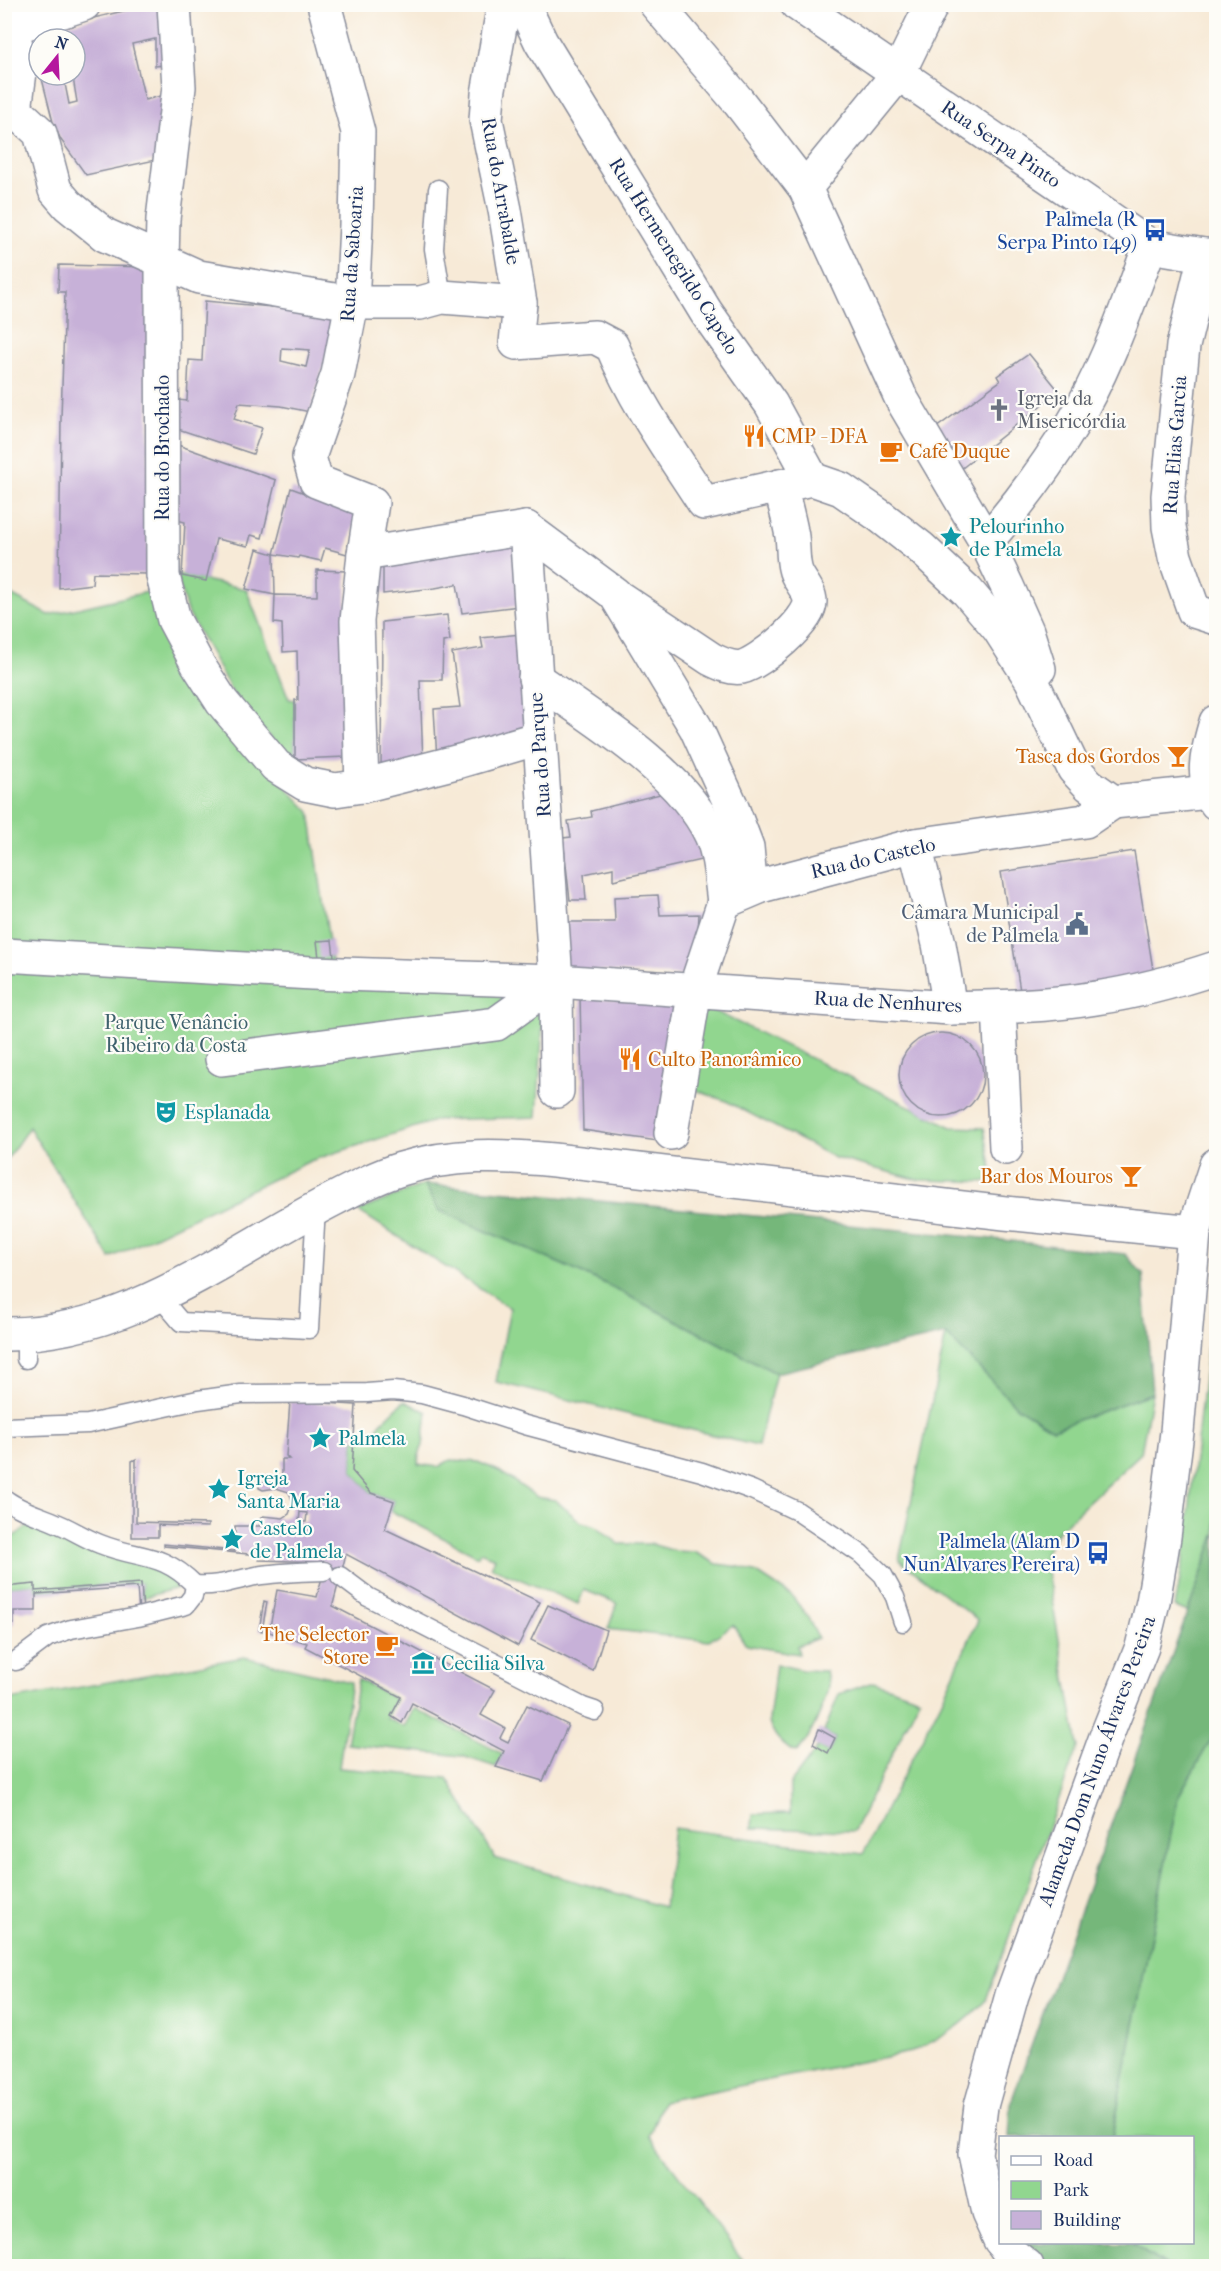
<svg xmlns="http://www.w3.org/2000/svg" width="1221" height="2271" viewBox="0 0 1221 2271" font-family="'IM FELL French Canon',serif">
	<style>
		.green { fill: #91d68f; stroke: #568276; stroke-width: 1.5 }
		.forest { fill: #74b77a; stroke: #48736c; stroke-width: 1.5 }
		.building { fill: #c7b1d8; fill-rule: evenodd }
		.lines { fill: none; stroke-linecap: round; stroke-linejoin: round }
		.lane-casing { stroke: #898c9a; stroke-width: 21 }
		.street-casing { stroke: #898c9a; stroke-width: 36 }
		.secondary-casing { stroke: #898c9a; stroke-width: 36 }
		.lane { stroke: #fff; stroke-width: 18 }
		.street { stroke: #fff; stroke-width: 33 }
		.secondary { stroke: #fff; stroke-width: 33 }
		.labels { text-anchor: middle; dominant-baseline: central; stroke-width: 4.5; stroke-linejoin: round; paint-order: stroke }
		.street-label { font-size: 20px; fill: #1b2f5e; stroke: #fdfcf7 }
		.transit-label { font-size: 20px; fill: #164399; stroke: #fdfcf7; text-anchor: end }
		.worship-label { font-size: 20px; fill: #5b616d; stroke: #fdfcf7; text-anchor: start }
		.food-label { font-size: 20px; fill: #c56008; stroke: #fdfcf7; text-anchor: start }
		.culture-label { font-size: 20px; fill: #0d838f; stroke: #fdfcf7; text-anchor: start }
		.service-label { font-size: 20px; fill: #4e5e75; stroke: #fdfcf7; text-anchor: end }
		.park-label { font-size: 20px; fill: #3e616d; stroke: #fdfcf7 }
	</style>
	<rect width="100%" height="100%" fill="#fdfcf7"/>
	<filter id="ink" filterUnits="userSpaceOnUse"><feTurbulence type="fractalNoise" baseFrequency=".0167" numOctaves="2"/><feDisplacementMap in="SourceGraphic" scale="12" xChannelSelector="R" yChannelSelector="G"/><feConvolveMatrix kernelMatrix="1 2 1 2 8 2 1 2 1" color-interpolation-filters="sRGB"/></filter>
	<filter id="wash" filterUnits="userSpaceOnUse"><feTurbulence type="fractalNoise" baseFrequency=".008" numOctaves="4" result="noise"/><feDisplacementMap in="SourceGraphic" scale="24" xChannelSelector="R" yChannelSelector="G"/><feGaussianBlur stdDeviation="1.35" result="paint"/><feColorMatrix in="noise" values="0 0 0 0 0 0 0 0 0 0 0 0 0 0 0 0 0 1.4 0 .05"/><feComposite in="paint" operator="in"/></filter>
	<g filter="url(#wash)">
		<rect width="100%" height="100%" fill="#f7ead7"/>
		<g class="green">
			<polygon points="176,574 246,589 289,699 295,700 295,759 274,742 235,697 187,611"/>
			<polygon points="152,591 166,642 193,689 310,812 333,969 545,989 537,1117 437,1120 310,1161 110,1258 29,1127 5,1162 5,592 49,615"/>
			<polygon points="700,1004 952,1127 984,1128 994,1182 919,1180 835,1158 726,1101 687,1087"/>
			<polygon points="425,1184 438,1210 604,1283 776,1373 758,1446 496,1382 510,1308 358,1211"/>
			<polygon points="1216,1272 1216,1533 1188,1612 1175,1607 1184,1556"/>
			<path d="M946,1334l71,73 36,22 99,-36 -11,60 -82,77 -15,25 34,191 -92,254c-23,26 -44,38 -75,52l-248,49 -14,35 98,130h-742v-565l239,-44 107,25 -12,86 108,10 48,80 169,49 10,-79 189,26 78,-152 37,-82 -79,-60z"/>
			<polygon points="404,1401 427,1412 423,1445 419,1455 418,1464 438,1467 450,1460 478,1462 499,1471 537,1497 555,1500 581,1522 596,1526 619,1544 651,1544 675,1551 694,1552 717,1564 740,1567 757,1573 792,1596 807,1616 818,1638 797,1646 799,1654 746,1645 733,1625 709,1641 608,1629 617,1603 584,1590 578,1604 491,1567 495,1558 480,1552 478,1556 391,1511 394,1501 371,1493 352,1471 354,1440 374,1434 380,1424"/>
			<polygon points="29,1526 44,1527 163,1569 177,1588 142,1598 141,1583 35,1591 35,1584 5,1587 5,1542"/>
			<path d="M776,1664l26,6 24,1c1,4 2,10 2,15 -2,16 -19,57 -32,66 -13,-5 -24,-18 -27,-31z"/>
			<polygon points="358,1679 396,1699 386,1718 404,1727 414,1708 503,1754 496,1767 462,1756 347,1744"/>
			<polygon points="873,1682 920,1698 854,1831 752,1828 753,1814 790,1813 790,1784 818,1747 828,1753 835,1738 824,1732 839,1694"/>
			<polygon points="1216,1731 1216,2266 1166,2266 1130,2243 1192,2242 1192,2138 1112,2138 1178,1797"/>
		</g>
		<g class="forest">
			<polygon points="425,1184 993,1239 1125,1254 1143,1274 1152,1393 1053,1429 1017,1407 946,1334 776,1373 604,1283 438,1210"/>
			<polygon points="1216,1533 1216,1731 1178,1797 1112,2137 1009,2137 1011,2102"/>
			<polygon points="1024,2243 1130,2243 1166,2266 1050,2266 1028,2254"/>
		</g>
		<g id="blocks">
			<g class="building">
				<path d="M153,4h8l4,61 -10,1v-27l-23,5 13,56 20,-5 -5,64 -74,16 -25,-35 -8,-18 -12,-47h34v-36h-36l-1,24 -8,-30zM73,78l4,24 -8,2 -5,-25z"/>
				<polygon points="59,265 149,267 148,574 93,573 92,584 59,588 61,418 65,292 58,292"/>
				<path d="M205,301l134,12 -29,99 -29,-6 -42,-3 -5,16 28,9 -9,26 -75,-25v-29l9,1 2,-41 13,1zM282,348l28,2 -4,17 -25,-6z"/>
				<polygon points="1029,354 1059,391 961,469 936,428 1000,381 997,376"/>
				<polygon points="178,445 276,480 262,538 251,535 248,546 216,539 206,581 182,576 185,522 177,520"/>
				<polygon points="291,488 358,513 348,544 347,554 325,548 321,561 299,556 298,558 274,554"/>
				<polygon points="514,542 519,606 462,613 457,584 435,588 383,594 383,562"/>
				<polygon points="257,549 274,554 275,595 246,589"/>
				<polygon points="317,570 346,571 347,757 295,759 295,700 298,700 297,651 283,652 282,624 274,623 275,595 317,596"/>
				<polygon points="447,615 450,641 443,642 442,680 420,680 423,764 381,772 382,622"/>
				<polygon points="521,634 528,733 437,760 434,709 460,707 452,653 483,648 481,638"/>
				<polygon points="660,794 695,828 701,860 613,880 613,868 584,874 586,900 570,900 563,838 571,837 568,821 592,817 591,811"/>
				<polygon points="1134,851 1154,976 1021,997 1001,872"/>
				<polygon points="658,895 660,915 699,914 698,933 690,976 565,969 566,922 615,922 614,897"/>
				<polygon points="332,940 334,957 319,958 317,941"/>
				<polygon points="580,998 686,1004 664,1142 583,1130"/>
				<circle cx="941" cy="1075" r="42"/>
				<path d="M290,1401l66,4 -4,66 19,22 23,8 -9,28 155,73 -22,44 -172,-92 -13,50v2l162,84 -14,25 24,13 -5,10 8,4 19,-37 41,20 -25,56 -47,-14 8,-16 -92,-48 -10,20 -11,-7 10,-19 -96,-50 2,-4 -38,-11 8,-42 40,7 9,-35 -67,-2v-5l-95,-9v-2l71,7v-25h25v-7l3,-3 20,2 6,-4 4,-11 -4,-11 -13,-4 -13,2 -4,-2v-6h23v-23h7l-3,-3zM300,1512l7,1 -1,9h-7z"/>
				<polygon points="136,1459 136,1522 208,1524 208,1527 158,1525 158,1537 132,1537 132,1461"/>
				<polygon points="141,1583 143,1612 139,1612 137,1587 36,1594 36,1611 14,1611 14,1624 4,1625 4,1587 35,1584 35,1591"/>
				<polygon points="264,1601 267,1602 262,1631 259,1630"/>
				<polygon points="548,1605 606,1630 593,1671 531,1640"/>
				<polygon points="819,1729 835,1738 828,1753 813,1744"/>
			</g>
		</g>
	</g>
	<g filter="url(#ink)">
		<use href="#blocks" fill-opacity="0" stroke="#898c9a" stroke-width="1.5"/>
		<g class="lines">
			<g class="lane-casing">
				<g id="lane">
					<polyline points="438,189 434,249 442,297"/>
					<polyline points="159,1296 181,1322 309,1329 316,1208"/>
					<polyline points="26,1359 26,1334"/>
					<polyline points="4,1427 88,1424 198,1400 241,1394 367,1393 393,1391 422,1394 463,1405 525,1425 702,1472 752,1490 797,1511 861,1554 883,1575 895,1597 903,1622"/>
					<path d="M4,1498c14,12 34,17 50,24 16,6 30,16 46,22 40,16 61,7 95,41l-2,11 -7,9 -48,12 -67,12 -23,8 -32,24"/>
					<polyline points="340,1576 368,1597 583,1707 595,1711"/>
					<path d="M195,1585c23,2 40,-5 61,-9 23,-4 45,-4 68,-5"/>
				</g>
			</g>
			<g class="street-casing">
				<g id="street">
					<polyline points="174,4 179,87 163,219 162,261 163,576 174,620 197,663 222,702 276,766 305,784 335,790 362,786 460,761 539,738"/>
					<polyline points="324,4 358,132 356,225 352,303 338,374 309,457 316,481 372,503 364,554 357,621 362,786"/>
					<path d="M504,4l-16,90 -2,26 19,90 15,93 -4,40 79,-6 17,9c23,56 59,106 92,157l108,-24"/>
					<polyline points="523,4 541,42 706,312 771,404 812,479 841,489 880,516 921,548 967,591 999,629 1031,679 1074,769 1089,785 1113,802"/>
					<polyline points="656,4 738,101 805,188 901,398 986,542 1007,586 1027,631 1039,669"/>
					<polyline points="797,4 1150,246 1216,257"/>
					<polyline points="11,28 84,4"/>
					<polyline points="4,111 15,110 40,133 55,190 68,205 105,235 199,277 352,303 420,303 442,297 520,303"/>
					<polyline points="4,119 15,110 21,64 5,4"/>
					<polyline points="805,188 898,74 932,4"/>
					<polyline points="1205,255 1183,346 1168,496 1169,527 1175,557 1194,611 1216,618"/>
					<polyline points="526,528 556,981 557,1091"/>
					<path d="M986,542c32,-37 60,-74 86,-117 34,-55 55,-119 78,-179"/>
					<polyline points="364,554 526,528 615,594 696,728 731,805 747,847 749,870 724,902"/>
					<path d="M621,599l90,60c10,5 20,10 31,8 18,-4 68,-46 68,-65 0,-13 -13,-22 -15,-34 -3,-12 -1,-25 -4,-37 -3,-15 -7,-30 -11,-45"/>
					<path d="M535,678c56,39 147,94 176,157 9,20 10,45 13,67"/>
					<polyline points="1113,802 1209,792"/>
					<polyline points="915,845 939,944 950,1008"/>
					<path d="M4,955l308,18 244,8 394,27c48,-1 99,-2 146,-10 41,-6 81,-17 120,-30"/>
					<polyline points="999,1007 1006,1148"/>
					<polyline points="222,1059 496,1024 556,981"/>
					<polyline points="671,1133 695,989 724,902 764,885 915,845 1085,821 1113,802"/>
					<path d="M4,1334c123,2 226,-82 330,-135 21,-11 44,-23 67,-30 52,-16 100,-14 153,-9l451,53 189,19"/>
					<polyline points="1000,2240 988,2213 975,2154 981,2106 1012,1995 1106,1737 1142,1647 1153,1602 1164,1537 1177,1432 1194,1232 1216,1165"/>
					<polyline points="1002,2242 1008,2251 1027,2266"/>
				</g>
			</g>
			<g class="secondary-casing">
				<path id="secondary" d="M1216,722c-8,28 -17,55 0,81"/>
			</g>
			<use href="#lane" class="lane"/>
			<use href="#street" class="street"/>
			<use href="#secondary" class="secondary"/>
		</g>
	</g>
	<defs>
		<g id="bus-bare" transform="scale(1.8)"><path d="M-5-6H5V4H4V6H2V4H-2V6H-4V4H-5ZM-3.5-4V0h7V-4ZM-3.5 1.2v1.5H-2V1.2ZM2 1.2v1.5H3.5V1.2Z" fill="#1a4fb4" stroke="#fdfcf7" stroke-width="2.5" paint-order="stroke"/></g>
		<g id="church-bare" transform="scale(1.8)"><path d="M-1.2-6h2.4v3.5h3.3v2.4h-3.3V6h-2.4V-.1h-3.3v-2.4h3.3Z" fill="#6b7280" stroke="#fdfcf7" stroke-width="2.5" paint-order="stroke"/></g>
		<g id="restaurant-bare" transform="scale(1.8)"><path d="M-5-6h1v4h1v-4h1v4h1v-4h1v5L-1.5 .5V6h-2V.5L-5-1ZM5-6V6H3V1.5H1.5Q1.5-4 5-6Z" fill="#e8710a" stroke="#fdfcf7" stroke-width="2.5" paint-order="stroke"/></g>
		<g id="cafe-bare" transform="scale(1.8)"><path d="M-5.5-4.5H6V0H3Q3 3.5 0 3.5H-2.5Q-5.5 3.5-5.5 0ZM3-3.2v2h1.7v-2ZM-6 4.5H4V6H-6Z" fill="#e8710a" stroke="#fdfcf7" stroke-width="2.5" paint-order="stroke"/></g>
		<g id="sight-bare" transform="scale(1.8)"><path d="M0-6L1.8-2.2L6-1.7L2.9 1.2L3.7 5.4L0 3.3L-3.7 5.4L-2.9 1.2L-6-1.7L-1.8-2.2Z" fill="#0f9aa8" stroke="#fdfcf7" stroke-width="2.5" paint-order="stroke"/></g>
		<g id="bar-bare" transform="scale(1.8)"><path d="M-6-5H6L.8 .8V4.5H3.5V6h-7V4.5H-.8V.8Z" fill="#e8710a" stroke="#fdfcf7" stroke-width="2.5" paint-order="stroke"/></g>
		<g id="civic-bare" transform="scale(1.8)"><path d="M-.6-6.5H3V-4.5H.6V-3L4-1V1h2V6H-6V1h2V-1L-.6-3ZM-1.2 2.5V6h2.4V2.5Z" fill="#5c6f8a" stroke="#fdfcf7" stroke-width="2.5" paint-order="stroke"/></g>
		<g id="theatre-bare" transform="scale(1.8)"><path d="M-5-5.5Q0-4 5-5.5V0Q5 5 0 6Q-5 5-5 0ZM-3.3-2.5H-1v1.5H-3.3ZM1-2.5H3.3v1.5H1ZM-2.8 1Q0 5.5 2.8 1Z" fill="#0f9aa8" stroke="#fdfcf7" stroke-width="2.5" paint-order="stroke"/></g>
		<g id="museum-bare" transform="scale(1.8)"><path d="M0-6L6-3V-2H-6V-3ZM-5-1h2V3h-2ZM-1-1h2V3h-2ZM3-1h2V3H3ZM-6 4H6V6H-6Z" fill="#0f9aa8" stroke="#fdfcf7" stroke-width="2.5" paint-order="stroke"/></g>
	</defs>
	<g fill-rule="evenodd">
		<use href="#bus-bare" x="1155" y="230"/>
		<use href="#church-bare" x="999" y="410"/>
		<use href="#restaurant-bare" x="754" y="436"/>
		<use href="#cafe-bare" x="891" y="451"/>
		<use href="#sight-bare" x="951" y="537"/>
		<use href="#bar-bare" x="1178" y="756"/>
		<use href="#civic-bare" x="1077" y="924"/>
		<use href="#restaurant-bare" x="630" y="1059"/>
		<use href="#theatre-bare" x="166" y="1112"/>
		<use href="#bar-bare" x="1131" y="1176"/>
		<use href="#sight-bare" x="320" y="1438"/>
		<use href="#sight-bare" x="219" y="1489"/>
		<use href="#sight-bare" x="232" y="1539"/>
		<use href="#bus-bare" x="1098" y="1553"/>
		<use href="#cafe-bare" x="387" y="1645"/>
		<use href="#museum-bare" x="423" y="1663"/>
	</g>
	<g class="labels">
		<g class="street-label">
			<text transform="translate(1001 144) rotate(34)">Rua Serpa Pinto</text>
			<text transform="translate(501 191) rotate(80)">Rua do Arrabalde</text>
			<text transform="translate(352 254) rotate(-86)">Rua da Saboaria</text>
			<text transform="translate(674 256) rotate(58)">Rua Hermenegildo Capelo</text>
			<text transform="translate(1175 445) rotate(-86)">Rua Elias Garcia</text>
			<text transform="translate(162 448) rotate(-90)">Rua do Brochado</text>
			<text transform="translate(540 755) rotate(-94)">Rua do Parque</text>
			<text transform="translate(873 858) rotate(-13)">Rua do Castelo</text>
			<text transform="translate(888 1002) rotate(3)">Rua de Nenhures</text>
			<text transform="translate(1097 1761) rotate(-70)">Alameda Dom Nuno Álvares Pereira</text>
		</g>
		<g class="transit-label">
			<text x="1137" y="219">Palmela (R<tspan x="1137" dy="23">Serpa Pinto 149)</tspan></text>
			<text x="1080" y="1541">Palmela (Alam D<tspan x="1080" dy="23">Nun'Alvares Pereira)</tspan></text>
		</g>
		<g class="worship-label">
			<text x="1017" y="398">Igreja da<tspan x="1017" dy="23">Misericórdia</tspan></text>
		</g>
		<g class="food-label">
			<text x="772" y="436">CMP - DFA</text>
			<text x="909" y="451">Café Duque</text>
			<text x="1160" y="756" text-anchor="end">Tasca dos Gordos</text>
			<text x="648" y="1059">Culto Panorâmico</text>
			<text x="1113" y="1176" text-anchor="end">Bar dos Mouros</text>
			<text x="369" y="1634" text-anchor="end">The Selector<tspan x="369" dy="23">Store</tspan></text>
		</g>
		<g class="culture-label">
			<text x="969" y="526">Pelourinho<tspan x="969" dy="23">de Palmela</tspan></text>
			<text x="184" y="1112">Esplanada</text>
			<text x="338" y="1438">Palmela</text>
			<text x="237" y="1478">Igreja<tspan x="237" dy="23">Santa Maria</tspan></text>
			<text x="250" y="1528">Castelo<tspan x="250" dy="23">de Palmela</tspan></text>
			<text x="441" y="1663">Cecilia Silva</text>
		</g>
		<g class="service-label">
			<text x="1059" y="912">Câmara Municipal<tspan x="1059" dy="23">de Palmela</tspan></text>
		</g>
		<g class="park-label">
			<text x="176" y="1022">Parque Venâncio<tspan x="176" dy="23">Ribeiro da Costa</tspan></text>
		</g>
	</g>
	<rect width="1221" height="2271" fill="none" stroke="#fdfcf7" stroke-width="24"/>
	<rect x="999" y="2136" width="195" height="108" fill="#fdfcf7" stroke="#a3aaba" stroke-width="1.5"/>
	<rect x="1011" y="2156" width="30" height="9" fill="#ffffff" stroke="#a3aaba" stroke-width="1.5"/>
	<text x="1053" y="2166" font-size="18" fill="#1b2f5e">Road</text>
	<rect x="1011" y="2181" width="30" height="18" fill="#91d68f" stroke="#a3aaba" stroke-width="1.5"/>
	<text x="1053" y="2196" font-size="18" fill="#1b2f5e">Park</text>
	<rect x="1011" y="2211" width="30" height="18" fill="#c7b1d8" stroke="#a3aaba" stroke-width="1.5"/>
	<text x="1053" y="2226" font-size="18" fill="#1b2f5e">Building</text>
	<g transform="translate(57 57) rotate(18)"><circle r="28" fill="#fdfcf7" stroke="#a3aaba" stroke-width="1.5"/>
	<path d="M0-4.5L10 22L0 15L-10 22Z" fill="#b5179e"/>
	<text y="-9" font-size="16" font-weight="bold" text-anchor="middle" fill="#1b2f5e">N</text>
	</g>
</svg>
